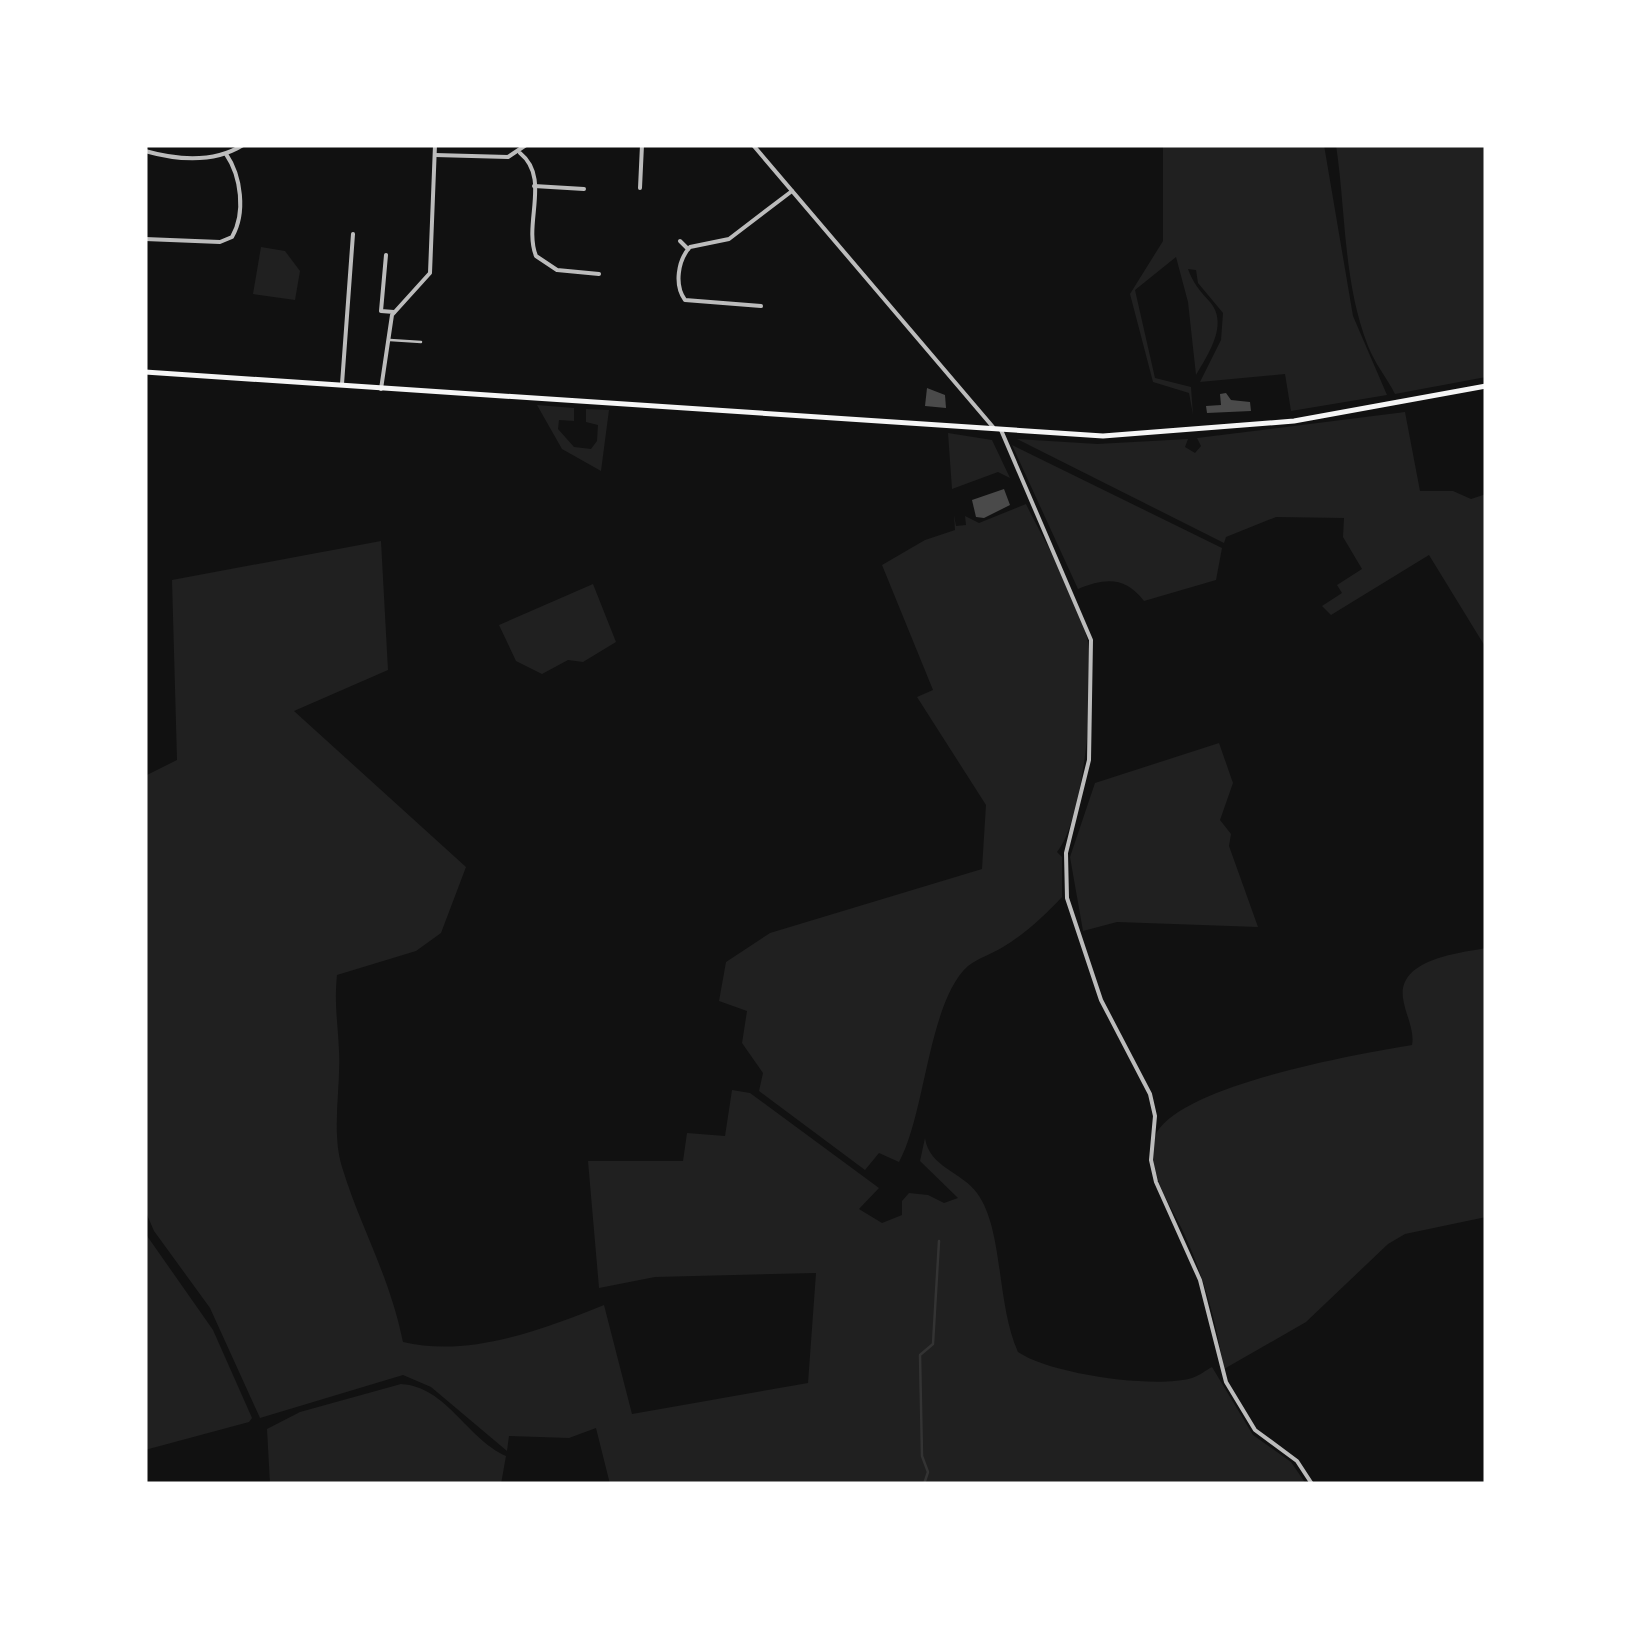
<svg xmlns="http://www.w3.org/2000/svg" width="1631" height="1629" viewBox="0 0 1631 1629" font-family="Overpass,sans-serif">
	<style>
		.green { fill: #202020 }
		.lines { fill: none; stroke-linecap: round; stroke-linejoin: round }
		.stream { stroke: #333; stroke-width: 2.5 }
		.building { fill: #4a4a4a }
		.service { stroke: #bcbcbc; stroke-width: 2.5 }
		.minor { stroke: #bcbcbc; stroke-width: 4 }
		.secondary { stroke: #f5f5f5; stroke-width: 5 }
	</style>
	<rect width="100%" height="100%" fill="#111"/>
	<g class="green">
		<path d="M1163,145h161l29,171 34,79 -96,16 -6,-37 -85,8 21,-42 2,-27 -25,-30 -2,-13 -8,-1c5,14 12,22 22,33 19,22 -2,52 -14,73l-8,-73 -12,-45 -41,33 20,88 36,9 2,28 -4,-22 -36,-11 -23,-88 33,-53z"/>
		<path d="M1336,145h150v232l-91,17c-8,-16 -20,-30 -27,-48 -25,-64 -22,-134 -32,-201z"/>
		<polygon points="261,247 285,251 300,271 295,300 253,294"/>
		<polygon points="537,405 574,408 574,421 559,420 558,429 574,447 591,449 597,441 598,425 586,422 586,409 609,410 601,471 562,449"/>
		<polygon points="1405,412 1420,491 1453,491 1471,499 1486,494 1486,648 1429,555 1331,615 1322,606 1342,593 1337,585 1362,569 1343,537 1344,518 1276,517 1226,537 1224,543 1017,439 1097,444 1188,439 1185,447 1195,453 1201,446 1197,438"/>
		<polygon points="948,433 992,440 1010,478 998,472 952,489"/>
		<path d="M1012,445l210,103 -6,32 -72,21c-19,-25 -39,-23 -66,-12z"/>
		<path d="M1026,504c19,39 52,93 61,134 10,42 -3,182 -30,214l5,5v40c-18,19 -37,37 -59,50 -11,7 -25,11 -35,19 -40,36 -42,147 -69,196l-20,-9 -14,17 -106,-79 4,-18 -21,-30 5,-32 -28,-10 7,-39 44,-29 212,-64 4,-64 -69,-108 16,-7 -51,-125 43,-25 30,-10 -1,-15 2,11 10,-1 -1,-9 14,7z"/>
		<path d="M381,541l7,129 -94,41 172,156 -25,66 -25,18 -79,24c-3,30 1,48 2,76 2,38 -8,79 3,116 19,62 47,107 61,175 66,16 141,-13 201,-37l28,109 176,-31 8,-110 -161,4 -56,11 -11,-127h95l4,-28 38,3 7,-46 18,3 129,95 -20,21 23,14 20,-8v-14l7,-8 19,2 16,8 14,-5 -38,-37 5,-23c4,29 37,34 52,55 27,37 19,110 41,159 32,22 136,37 174,26 7,-2 14,-8 20,-11l41,68 38,27 15,22h-696l-14,-56 -27,10 -60,-2 -2,15 -76,-64 -28,-12 -143,43 -50,-110 -56,-77 -9,-21v-434l32,-16 -5,-180z"/>
		<polygon points="593,584 616,642 583,662 568,660 542,674 516,661 499,625"/>
		<polygon points="1219,743 1233,783 1220,820 1231,834 1229,846 1258,927 1117,922 1083,931 1070,857 1095,783"/>
		<path d="M1486,948v269l-81,17 -17,10 -82,78 -82,47c-8,-46 -19,-89 -38,-131 -10,-24 -25,-43 -31,-69 -3,-12 -4,-26 2,-37 29,-48 201,-78 255,-87 3,-15 -7,-31 -9,-47 -5,-39 56,-45 83,-50z"/>
		<polygon points="145,1233 213,1330 252,1418 249,1422 145,1450"/>
		<path d="M401,1384c46,3 65,54 105,72l-5,28h-231l-3,-55 33,-17z"/>
	</g>
	<g class="lines">
		<polyline class="stream" points="924,1484 928,1472 922,1456 920,1355 933,1344 939,1241"/>
	</g>
	<g class="building">
		<polygon points="927,388 945,395 946,408 925,406"/>
		<polygon points="1226,393 1231,400 1250,402 1251,411 1207,413 1206,406 1221,405 1220,394"/>
		<polygon points="1004,489 1010,505 984,518 976,517 972,500"/>
	</g>
	<g class="lines">
		<polyline class="service" points="390,340 421,342"/>
		<g class="minor">
			<polyline points="753,145 993,427"/>
			<path d="M145,151c32,9 69,12 98,-6"/>
			<path d="M520,153c31,25 3,70 16,103l21,14 42,4"/>
			<polyline points="435,155 508,157 526,145"/>
			<polyline points="534,186 584,189"/>
			<polyline points="640,188 642,145"/>
			<path d="M145,239l75,3 12,-5c14,-24 9,-61 -6,-83"/>
			<polyline points="680,241 688,249"/>
			<polyline points="386,255 381,311 394,312"/>
			<path d="M761,306l-76,-6c-11,-15 -7,-40 5,-53l39,-8 63,-48"/>
			<polyline points="342,384 353,234"/>
			<polyline points="381,389 392,315 430,273 435,145"/>
			<polyline points="1001,430 1091,640 1089,760 1066,853 1067,898 1101,1000 1150,1094 1155,1116 1151,1160 1156,1182 1200,1280 1226,1382 1255,1430 1297,1461 1312,1484"/>
		</g>
		<polyline class="secondary" points="145,372 1103,436 1294,421 1486,386"/>
	</g>
	<rect width="1631" height="1629" fill="none" stroke="#ffffff" stroke-width="295"/>
</svg>
